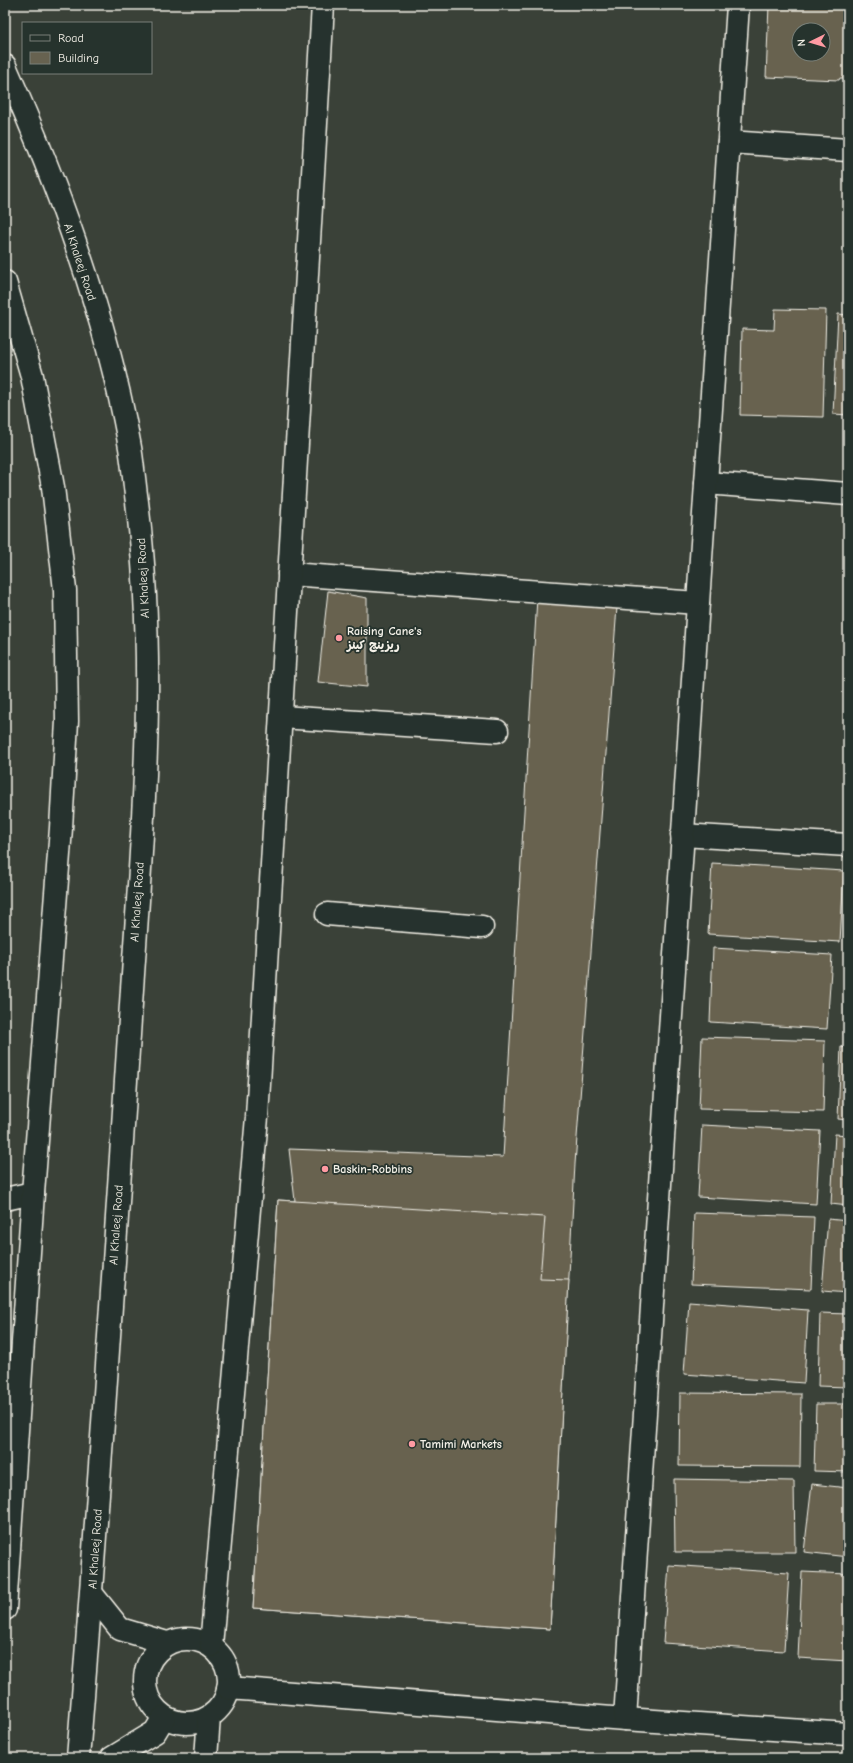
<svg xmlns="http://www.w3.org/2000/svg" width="853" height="1763" viewBox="0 0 853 1763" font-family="'Comic Neue','Playpen Sans Arabic',sans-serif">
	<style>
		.building { fill: #676250; stroke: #f4f1e8; fill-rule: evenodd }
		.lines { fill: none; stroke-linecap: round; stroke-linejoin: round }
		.minor-casing { stroke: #f4f1e8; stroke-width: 25 }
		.major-casing { stroke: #f4f1e8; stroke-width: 25 }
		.minor { stroke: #26332d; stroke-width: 22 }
		.major { stroke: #26332d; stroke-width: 22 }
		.poi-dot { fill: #ff9aa2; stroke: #26332d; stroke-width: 1.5 }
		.labels { text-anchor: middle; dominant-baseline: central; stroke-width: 3.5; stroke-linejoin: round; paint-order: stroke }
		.street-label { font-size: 12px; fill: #f4f1e8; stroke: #26332d }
		.poi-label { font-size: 12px; font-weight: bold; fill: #f4f1e8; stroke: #26332d; text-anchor: start }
	</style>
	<rect width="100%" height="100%" fill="#3a4138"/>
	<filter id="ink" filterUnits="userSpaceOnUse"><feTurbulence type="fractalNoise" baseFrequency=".025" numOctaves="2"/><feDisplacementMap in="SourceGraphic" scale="8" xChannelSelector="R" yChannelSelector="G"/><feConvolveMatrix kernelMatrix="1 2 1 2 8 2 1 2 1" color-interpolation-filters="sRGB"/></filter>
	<g filter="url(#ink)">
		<g class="building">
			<path d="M769,5h79v73h-8l-1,2 -73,-3zM799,30h24v24h-24z"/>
			<polygon points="775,309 826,310 823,417 740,415 742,329 774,330"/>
			<polygon points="838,314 848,315 848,415 833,414"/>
			<polygon points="328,591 367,598 367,687 318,682"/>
			<polygon points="537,598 617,607 575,1164 550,1629 253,1608 278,1200 295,1201 289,1149 503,1157"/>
			<polygon points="712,863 844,871 840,942 708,934"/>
			<polygon points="713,948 832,955 827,1029 710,1022"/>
			<polygon points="847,964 848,964 848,1035 844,1035"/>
			<polygon points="702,1037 825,1041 823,1112 699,1109"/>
			<polygon points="841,1047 848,1048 848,1120 838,1119"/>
			<polygon points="702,1125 820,1131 816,1204 698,1197"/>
			<polygon points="835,1134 848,1135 848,1206 831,1204"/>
			<polygon points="278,1200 545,1217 540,1279 569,1280 550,1629 253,1608"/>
			<polygon points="694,1213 814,1217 811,1289 691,1284"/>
			<polygon points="828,1219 848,1221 848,1293 822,1291"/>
			<polygon points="689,1301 808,1310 804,1383 684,1374"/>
			<polygon points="820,1313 848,1314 848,1387 818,1386"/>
			<polygon points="680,1393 801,1394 800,1467 679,1466"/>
			<polygon points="816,1404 848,1404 848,1472 814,1471"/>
			<polygon points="674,1479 794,1481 795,1552 675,1552"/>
			<polygon points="812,1484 848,1488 848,1557 804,1552"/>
			<polygon points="669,1565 789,1573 784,1651 663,1643"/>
			<polygon points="802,1572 848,1574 848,1661 798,1658"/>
		</g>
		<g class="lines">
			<g class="minor-casing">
				<g id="minor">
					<polyline points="729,142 848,150"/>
					<polyline points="706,483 848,494"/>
					<polyline points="289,574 698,603"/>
					<polyline points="281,717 497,731"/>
					<polyline points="682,835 848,845"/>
					<polyline points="327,914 482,927"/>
					<polyline points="5,1199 33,1193"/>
					<polyline points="92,1594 120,1629 167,1643"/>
					<circle cx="187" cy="1681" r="42"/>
					<polyline points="211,1646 257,1117 323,5"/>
					<polyline points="228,1688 625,1719 848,1734"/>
					<polyline points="625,1719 698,603 738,5"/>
					<polyline points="112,1758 155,1732 164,1717"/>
					<polyline points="206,1758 209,1717"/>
				</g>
			</g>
			<g class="major-casing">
				<g id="major">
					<path d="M5,66c53,120 100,246 124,376 4,20 5,40 8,60 22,177 3,356 -8,533 -16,241 -31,482 -51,723"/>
					<polyline points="5,282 32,376 53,487 65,590 67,721 61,828 33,1193 5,1609"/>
				</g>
			</g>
			<use href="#minor" class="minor"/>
			<use href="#major" class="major"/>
		</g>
	</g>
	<g class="poi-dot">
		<circle cx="339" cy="638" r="4"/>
		<circle cx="325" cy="1169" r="4"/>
		<circle cx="412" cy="1444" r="4"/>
	</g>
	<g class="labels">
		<g class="street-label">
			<text transform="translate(80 262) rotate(72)">Al Khaleej Road</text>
			<text transform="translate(143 578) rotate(-93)">Al Khaleej Road</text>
			<text transform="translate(137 902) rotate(-86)">Al Khaleej Road</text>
			<text transform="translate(116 1225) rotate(-86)">Al Khaleej Road</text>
			<text transform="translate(95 1549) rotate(-86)">Al Khaleej Road</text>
		</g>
		<g class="poi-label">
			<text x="347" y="631">Raising Cane's<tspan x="347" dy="14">ريزينج كينز</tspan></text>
			<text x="333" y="1169">Baskin-Robbins</text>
			<text x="420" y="1444">Tamimi Markets</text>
		</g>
	</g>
	<rect width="853" height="1763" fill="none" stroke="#26332d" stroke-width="20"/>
	<rect x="10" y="10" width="833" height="1743" fill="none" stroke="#f4f1e8" stroke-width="1.5" filter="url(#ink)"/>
	<rect x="22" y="22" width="130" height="52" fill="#26332d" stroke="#787f78"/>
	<rect x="30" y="35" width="20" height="6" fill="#26332d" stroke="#787f78"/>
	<text x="58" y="42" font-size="12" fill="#f4f1e8">Road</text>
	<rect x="30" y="52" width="20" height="12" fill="#676250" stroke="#787f78"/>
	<text x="58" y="62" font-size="12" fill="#f4f1e8">Building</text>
	<g transform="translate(811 42) rotate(265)"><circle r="19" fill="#26332d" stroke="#787f78"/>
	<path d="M0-3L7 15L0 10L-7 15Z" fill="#ff9aa2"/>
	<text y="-6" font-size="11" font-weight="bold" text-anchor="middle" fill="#f4f1e8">N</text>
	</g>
</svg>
